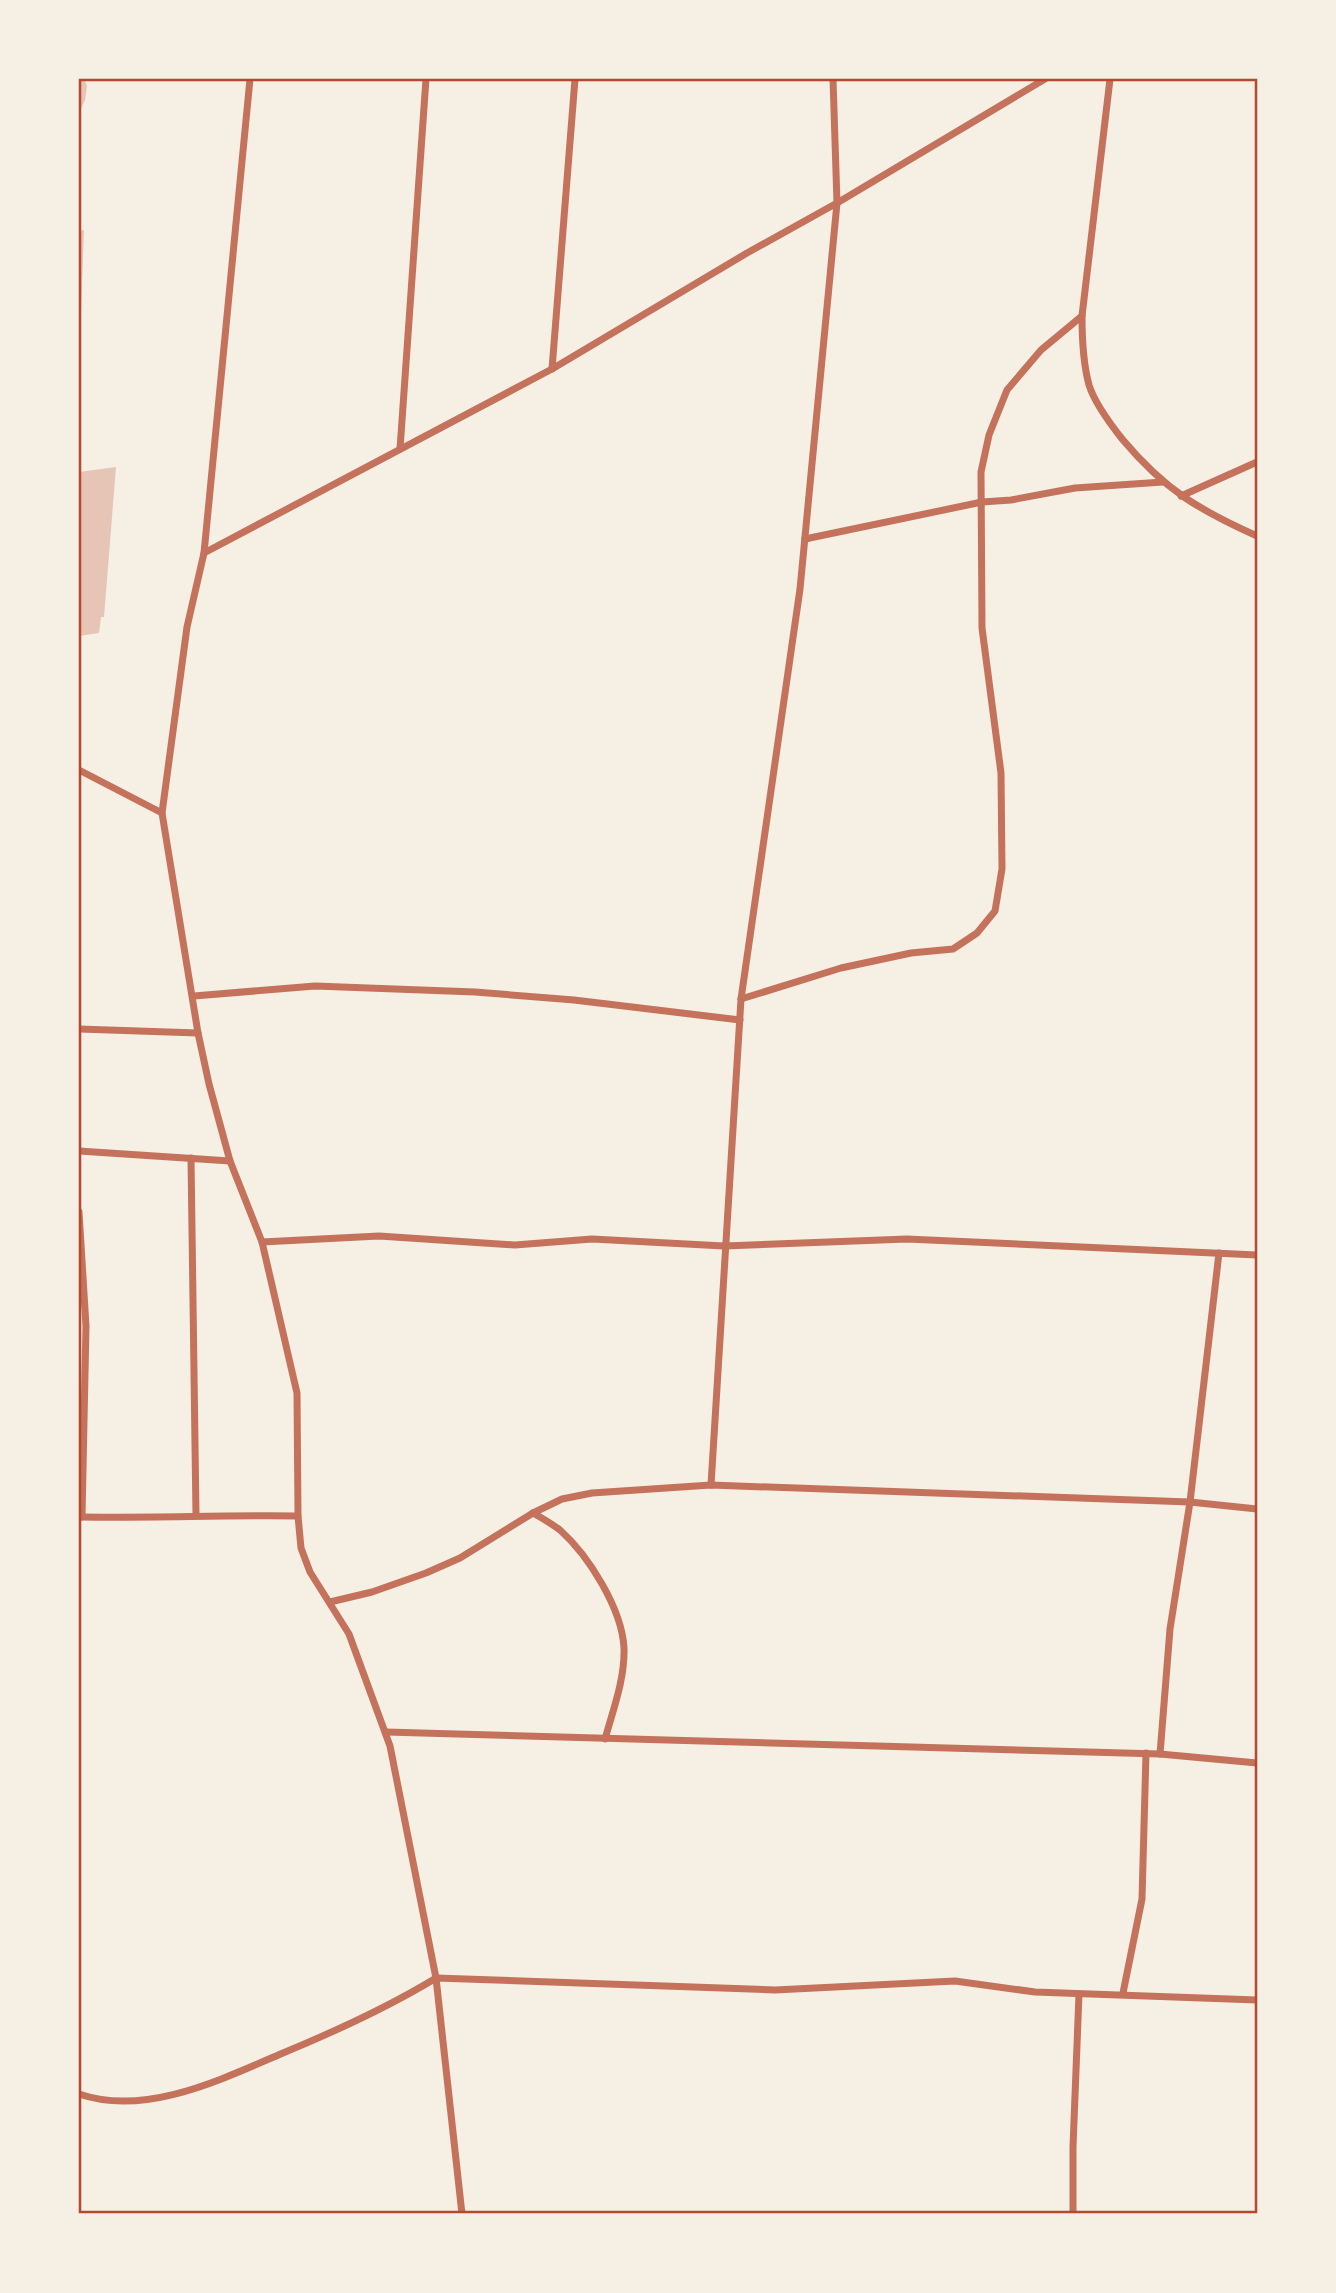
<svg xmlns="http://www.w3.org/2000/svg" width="1336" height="2293" viewBox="0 0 1336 2293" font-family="Barlow,sans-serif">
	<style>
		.building { fill: #e6c5b7 }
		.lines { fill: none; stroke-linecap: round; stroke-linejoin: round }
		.minor { stroke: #c5725c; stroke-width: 7 }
		.neatline { fill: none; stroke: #b5482f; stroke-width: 2.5 }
	</style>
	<rect width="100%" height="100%" fill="#f6efe4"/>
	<g class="building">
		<polygon points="79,79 84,79 87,86 85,100 79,113"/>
		<polygon points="84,230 81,314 79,313 79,231"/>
		<polygon points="116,467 104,617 101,617 99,633 79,636 79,472"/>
	</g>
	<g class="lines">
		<g class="minor">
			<path d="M1110,79l-28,237c0,22 1,47 7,69 6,19 22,40 34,55 42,50 76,70 134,96"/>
			<polyline points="552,369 575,79"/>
			<polyline points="400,449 426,79"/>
			<polyline points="1181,496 1257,462"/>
			<polyline points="805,539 982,502 1011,500 1075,488 1163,482"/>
			<polyline points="204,553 250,79"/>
			<path d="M79,770l83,43 36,220 11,51 21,77 32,81 35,151 1,123c-72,-1 -144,2 -216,1"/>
			<polyline points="162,813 187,627 204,553 552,369 747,253 837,203 1045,79"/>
			<polyline points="194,996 315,986 475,992 574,1000 740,1020"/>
			<polyline points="741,999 841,968 911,953 953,949 977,933 995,911 1002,869 1001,773 982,628 981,472 989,435 1007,390 1041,350 1082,316"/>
			<polyline points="79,1029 198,1033"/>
			<polyline points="79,1151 230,1161"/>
			<polyline points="191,1158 196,1515"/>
			<polyline points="79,1212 86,1326 82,1517 80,1517"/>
			<polyline points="262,1242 379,1236 515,1245 592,1239 724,1246 907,1239 1257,1255"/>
			<polyline points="1219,1253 1190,1502 1170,1629 1160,1754 1257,1763"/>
			<polyline points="711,1485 741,999 800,589 837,203 833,79"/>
			<path d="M533,1513c9,5 19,11 27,17 29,26 62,79 64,118 1,31 -11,62 -19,91"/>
			<polyline points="298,1516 301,1548 310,1572 349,1634 390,1746 436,1978 462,2214"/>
			<polyline points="330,1602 372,1592 426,1573 460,1558 533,1513 562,1499 592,1493 711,1485 1190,1502 1257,1509"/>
			<polyline points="386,1732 1160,1754"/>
			<polyline points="1123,1993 1142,1899 1146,1753"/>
			<path d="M79,2094c67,23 143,-15 204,-41 53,-22 104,-45 153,-75l339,12 180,-9 80,11 222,8"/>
			<polyline points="1073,2214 1073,2147 1079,1994"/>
		</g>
	</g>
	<rect width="1336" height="2293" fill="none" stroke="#f6efe4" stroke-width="161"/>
	<rect x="80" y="80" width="1176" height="2132" class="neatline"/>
</svg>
